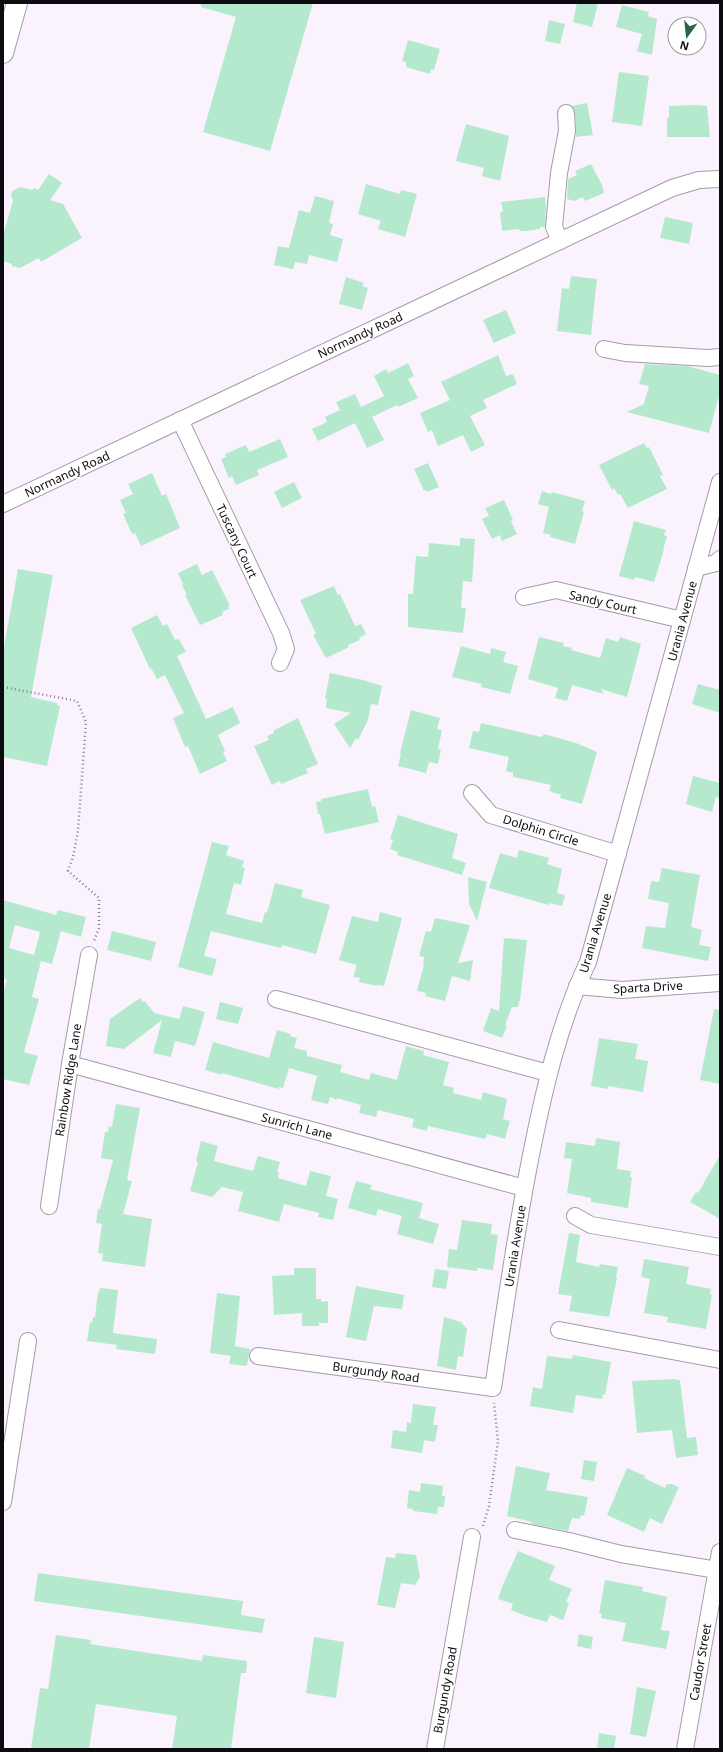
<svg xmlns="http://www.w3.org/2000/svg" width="723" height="1752" viewBox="0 0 723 1752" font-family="'Noto Sans',sans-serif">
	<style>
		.building { fill: #b5e9cd; fill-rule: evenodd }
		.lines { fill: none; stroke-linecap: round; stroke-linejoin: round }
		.minor-casing { stroke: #a49ca8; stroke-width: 18 }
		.major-casing { stroke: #a49ca8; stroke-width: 22 }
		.path { stroke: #87828a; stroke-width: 2.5; stroke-dasharray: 1 3; stroke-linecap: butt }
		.minor { stroke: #fff; stroke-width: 16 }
		.major { stroke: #fff; stroke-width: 20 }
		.labels { text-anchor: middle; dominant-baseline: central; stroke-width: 3; stroke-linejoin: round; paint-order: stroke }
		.street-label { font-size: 12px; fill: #0d0b0f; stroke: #fff }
	</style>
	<rect width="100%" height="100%" fill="#faf3fe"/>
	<g class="building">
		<polygon points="201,3 313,3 270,151 203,132 236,17 201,7"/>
		<polygon points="577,3 598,3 592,27 573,22"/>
		<polygon points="622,5 649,12 648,16 657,19 652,55 637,51 642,34 616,27"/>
		<polygon points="549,20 565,24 560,44 545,41"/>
		<polygon points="408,40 440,49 434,70 431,69 430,74 406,67 406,62 402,61"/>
		<polygon points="619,72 649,76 642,126 612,122"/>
		<polygon points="587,103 593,135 576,137 575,112 572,106"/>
		<polygon points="693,105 707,106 710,137 667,137 667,118 669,118 669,106"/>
		<polygon points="466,124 509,136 500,181 482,176 484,168 456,161"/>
		<polygon points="591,164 602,185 604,193 585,201 583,197 574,201 567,199 568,179 577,175 575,171"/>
		<polygon points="49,174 62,183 50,200 63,204 82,238 41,262 39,258 20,268 12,266 12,264 3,261 3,236 13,200 11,196 12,191 20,187 32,190 34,188 38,190"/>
		<polygon points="366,184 400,194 401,190 417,194 405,237 378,229 381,221 358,214"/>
		<polygon points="315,196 334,201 329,223 333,224 330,235 343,239 337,262 309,255 307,264 295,262 293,269 274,265 278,246 289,248 299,210 310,213"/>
		<polygon points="545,197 546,207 545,227 540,227 540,229 526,231 520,231 519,229 502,231 500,212 503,212 501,202"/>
		<polygon points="665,217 693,223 689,244 660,238"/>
		<polygon points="571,276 597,279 591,335 557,331 562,288 569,289"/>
		<polygon points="346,277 364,283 362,286 368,288 362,310 339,304"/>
		<polygon points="506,310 516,333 494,343 483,320"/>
		<polygon points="498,355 506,376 513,374 517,384 483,400 487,408 470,416 485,445 471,452 463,435 438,446 432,430 428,432 420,413 450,400 441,382"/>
		<polygon points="408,363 414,376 408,379 418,398 398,407 397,405 372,417 384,440 367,448 355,423 318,441 312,429 327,422 325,417 340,410 336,402 355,394 361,407 384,396 374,376 386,369 388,373"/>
		<polygon points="645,364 687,366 720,375 720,392 709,433 627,412 644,404 649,386 639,384"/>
		<polygon points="280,439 288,457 257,470 259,475 236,485 232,476 229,478 221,459 226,457 225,454 246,445 249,452"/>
		<polygon points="644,443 647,448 649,447 663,475 660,476 667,489 628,508 620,494 618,495 614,488 612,490 599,465"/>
		<polygon points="428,463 439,487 427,492 426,490 424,491 414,469"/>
		<polygon points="152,473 162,496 166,494 180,528 141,546 135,533 132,534 123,514 126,513 120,500 133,494 128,484"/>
		<polygon points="294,482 302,498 282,508 274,492"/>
		<polygon points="542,491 551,494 552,492 585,501 582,511 584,512 575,544 550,537 551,535 543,533 549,507 538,504"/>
		<polygon points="504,500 513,520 511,521 517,534 502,541 500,535 492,539 482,519 489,516 485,508"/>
		<polygon points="634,521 666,530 664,535 667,536 663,550 664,550 654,582 635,577 634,580 619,576"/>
		<polygon points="460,538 475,539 472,582 463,581 461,608 466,608 463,633 408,627 408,594 413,594 416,556 428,557 429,543 460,546"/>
		<polygon points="197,564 202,575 212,570 230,606 228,607 229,609 222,612 223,615 200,625 185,595 187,595 182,585 183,584 178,573"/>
		<polygon points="18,569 53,575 31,697 57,703 57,705 60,706 47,766 3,757 3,652"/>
		<polygon points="334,586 338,595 340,594 355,626 361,624 366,634 359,638 360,640 348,645 349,647 326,658 313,635 316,634 300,600"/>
		<polygon points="157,615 163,626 167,624 175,640 179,639 186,652 177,656 206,719 233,707 240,723 218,735 225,751 223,752 227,761 200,774 188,746 185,747 173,718 184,713 165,675 157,679 151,668 150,669 131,628"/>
		<polygon points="539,637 564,643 563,646 572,648 571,650 600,658 606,638 618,642 620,637 641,644 627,697 601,689 604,694 572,685 567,701 555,698 558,688 528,679"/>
		<polygon points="461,646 490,654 491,648 506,652 503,662 518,666 510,694 481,687 482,684 452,677"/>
		<polygon points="330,673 363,680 382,686 378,705 371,704 368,720 358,740 356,738 350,748 334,724 351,713 326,708 327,699 325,699"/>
		<polygon points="698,684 720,690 720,713 692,704"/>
		<polygon points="411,710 440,718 437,729 442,730 438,749 441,750 438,764 429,762 426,773 398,766 401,754 400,753"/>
		<polygon points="298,718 318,764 306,769 308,773 281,784 280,781 272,785 254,746 269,740 267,736 274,733 273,731"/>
		<polygon points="481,723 542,737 544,734 576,743 597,752 582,804 560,798 561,795 549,791 551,785 513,777 513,773 506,771 509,757 469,748 473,731 479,732"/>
		<polygon points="693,776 720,783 720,798 716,797 712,812 686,804"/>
		<polygon points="368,789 372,807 375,806 379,822 325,834 320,814 318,814 316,802 321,801 321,799"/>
		<polygon points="398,815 458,834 452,858 466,863 462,875 397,855 398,852 390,849 393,840 390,839"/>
		<polygon points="212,842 229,846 226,855 244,861 242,867 245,868 241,885 234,883 226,914 262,923 265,912 267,913 275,883 303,890 301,897 330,905 316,954 282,945 281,948 211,931 204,956 217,959 212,976 178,967"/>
		<polygon points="519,850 549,858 547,864 562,869 557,893 565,895 562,906 549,903 549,905 489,888 500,853 517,858"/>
		<polygon points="662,868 700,875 691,927 702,930 699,945 711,947 708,961 642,948 646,926 665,928 669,903 648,899 651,881 659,882"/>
		<polygon points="468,877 487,882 477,921 469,904"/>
		<path d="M3,900l53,15 2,-5 28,7 -5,20 -20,-6 -9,33 -11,-3 -9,36 7,2 -15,53 14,4 -9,29 -26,-6v-87l4,-12 -4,-2zM15,925l25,7 -6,23 -25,-7z"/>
		<polygon points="380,912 402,918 384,986 377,985 377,986 359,982 360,978 353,977 357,965 339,960 352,916 378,922"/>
		<polygon points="435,918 470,925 458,963 473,960 470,981 452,976 445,1001 425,996 426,993 417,991 424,964 423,963 424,957 419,956 426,931 431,932"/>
		<polygon points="112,931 156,942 151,961 107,950"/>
		<polygon points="504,938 527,940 520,1001 519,1001 518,1007 512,1007 505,1025 507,1026 502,1038 483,1031 491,1008 499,1011"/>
		<polygon points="140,998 143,1002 145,1001 154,1013 179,1019 183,1006 205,1012 195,1046 175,1041 171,1057 153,1053 162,1020 124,1049 106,1046 110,1019"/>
		<polygon points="220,1002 243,1008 238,1024 216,1019"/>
		<polygon points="714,1009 720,1010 720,1084 700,1080"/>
		<polygon points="277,1030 291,1034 290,1036 297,1038 294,1048 307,1051 307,1056 342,1065 340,1072 369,1080 371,1073 397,1080 406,1046 424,1051 423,1055 449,1062 443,1085 454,1088 453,1093 481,1100 483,1092 507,1099 503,1119 510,1121 505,1139 487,1134 485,1139 428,1126 427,1131 412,1127 414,1119 378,1110 376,1117 359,1113 361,1105 337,1098 337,1100 330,1097 328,1104 311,1100 317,1076 289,1068 283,1088 279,1087 279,1089 222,1073 222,1075 205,1070 213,1042 269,1058"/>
		<polygon points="599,1038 638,1044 635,1059 648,1061 643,1092 608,1086 608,1089 591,1086"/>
		<polygon points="116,1104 140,1108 127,1180 132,1181 123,1214 152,1219 145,1267 102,1261 103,1254 98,1253 102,1224 96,1223 98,1209 100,1209 113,1160 101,1158 105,1132 108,1132 109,1126 112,1127"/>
		<polygon points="596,1138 620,1142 617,1169 631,1171 630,1177 632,1177 628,1208 591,1202 591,1198 567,1193 572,1159 564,1158 566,1142 595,1146"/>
		<polygon points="201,1141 218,1146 214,1161 253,1171 258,1156 280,1162 277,1172 279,1173 278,1178 306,1186 310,1171 331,1176 326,1196 338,1199 333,1220 318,1217 319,1213 284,1204 279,1222 238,1211 243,1192 222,1187 212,1197 190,1191 198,1162 196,1161"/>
		<polygon points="720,1155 720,1219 690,1202 696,1192 698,1193"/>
		<polygon points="356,1181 372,1185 370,1189 423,1203 419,1218 439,1224 433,1244 397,1234 402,1216 378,1209 376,1216 348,1208"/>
		<polygon points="462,1220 492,1224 491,1234 498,1235 493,1270 477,1268 477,1271 447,1267 449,1249 457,1250"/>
		<polygon points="569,1233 580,1235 576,1262 599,1267 600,1264 618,1267 616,1278 617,1278 609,1317 569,1311 572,1296 558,1294"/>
		<polygon points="644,1259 689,1267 686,1284 711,1289 710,1294 712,1295 706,1329 667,1322 668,1317 644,1313 650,1279 641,1277"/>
		<polygon points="294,1268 316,1268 316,1299 321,1299 321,1302 328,1301 328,1323 319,1323 319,1326 302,1326 302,1313 274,1315 272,1276 294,1275"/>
		<polygon points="435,1269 449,1271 446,1289 432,1287"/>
		<polygon points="356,1286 404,1295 402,1309 374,1306 366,1341 346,1337"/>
		<polygon points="100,1288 118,1290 113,1333 157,1339 155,1354 116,1349 117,1345 87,1341 90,1322 92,1323 93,1317 95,1317 98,1292 99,1292"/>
		<polygon points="217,1293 240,1296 235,1346 250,1349 247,1366 229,1364 231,1356 210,1353"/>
		<polygon points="444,1317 461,1322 467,1329 463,1357 458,1356 456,1370 437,1366"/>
		<polygon points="573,1355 611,1362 605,1395 603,1394 602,1399 576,1395 573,1413 530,1406 533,1387 542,1389 547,1356 572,1359"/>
		<polygon points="676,1379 676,1380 680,1380 687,1438 696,1437 698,1455 676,1458 672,1430 637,1433 632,1381"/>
		<polygon points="413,1404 436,1407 433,1425 438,1425 435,1442 424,1440 422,1453 391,1448 393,1430 406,1432 407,1422 411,1423"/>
		<polygon points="584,1460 597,1462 594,1481 581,1479"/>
		<polygon points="516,1466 550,1473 546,1490 588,1497 584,1516 581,1515 580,1519 572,1518 568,1531 531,1524 532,1522 507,1516"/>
		<polygon points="627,1468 645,1476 644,1478 665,1488 667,1484 672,1484 679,1487 662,1524 650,1518 644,1532 607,1515"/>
		<polygon points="421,1483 443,1486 442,1496 445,1496 444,1507 438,1507 437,1514 413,1511 413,1509 407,1508 409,1490 420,1492"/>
		<polygon points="518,1551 555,1566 549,1580 572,1589 566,1602 569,1603 563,1620 550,1615 547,1622 526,1616 511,1610 513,1604 498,1599 502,1587"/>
		<polygon points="396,1553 416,1555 420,1577 415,1585 401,1583 395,1608 377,1605 386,1557 395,1558"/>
		<polygon points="38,1573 243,1601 241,1615 265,1619 262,1633 34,1601"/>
		<polygon points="605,1580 643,1587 642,1591 667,1597 661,1630 670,1631 666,1649 622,1641 626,1623 601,1618 602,1614 599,1613"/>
		<polygon points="579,1634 593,1637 591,1649 577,1646"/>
		<polygon points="56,1635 91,1640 90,1644 202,1661 203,1655 247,1661 246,1673 241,1673 231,1749 172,1749 177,1716 96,1704 89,1749 31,1749 40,1688 48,1689"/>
		<polygon points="314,1637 344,1642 336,1698 306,1693"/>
		<polygon points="637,1687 656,1691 646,1737 630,1734"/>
		<polygon points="599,1733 616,1736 614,1749 597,1749"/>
	</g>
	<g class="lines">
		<g class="minor-casing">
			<g id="minor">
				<polyline points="560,241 554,227 559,173 567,131 566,113"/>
				<polyline points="604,349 625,353 708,358 720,357"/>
				<polyline points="180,420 281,633 286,649 280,663"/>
				<polyline points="3,504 672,188 699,180 720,179"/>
				<polyline points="696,568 716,563 720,559"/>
				<polyline points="524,597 556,590 682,620"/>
				<polyline points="472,793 491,815 618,854"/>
				<polyline points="577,986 622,990 720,983"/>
				<polyline points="276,999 548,1073"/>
				<polyline points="70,1064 524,1188"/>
				<polyline points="49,1206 70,1064 89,955"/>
				<polyline points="575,1216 591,1225 720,1247"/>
				<polyline points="559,1330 720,1360"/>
				<path d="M258,1356l235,32c12,-79 23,-159 39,-238 13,-65 28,-128 56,-188l132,-480"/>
				<polyline points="3,1502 28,1341"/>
				<polyline points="515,1530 569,1541 621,1554 717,1570"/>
				<polyline points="435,1749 472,1537"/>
				<polyline points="685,1749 720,1552"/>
			</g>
		</g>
		<g class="major-casing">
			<polyline id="major" points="3,53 17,3"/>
		</g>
		<g class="path">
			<polyline points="3,687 77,701 86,722 78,831 73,857 68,871 99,898 99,928 94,941"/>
			<polyline points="483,1526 489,1506 498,1441 494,1403"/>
		</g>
		<use href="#minor" class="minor"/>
		<use href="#major" class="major"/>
	</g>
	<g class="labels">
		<g class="street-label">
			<text transform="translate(360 335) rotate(-25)">Normandy Road</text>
			<text transform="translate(67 474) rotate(-25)">Normandy Road</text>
			<text transform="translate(237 541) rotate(65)">Tuscany Court</text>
			<text transform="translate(603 602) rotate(13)">Sandy Court</text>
			<text transform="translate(682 621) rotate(-75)">Urania Avenue</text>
			<text transform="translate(541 830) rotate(17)">Dolphin Circle</text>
			<text transform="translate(595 933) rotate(-73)">Urania Avenue</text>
			<text transform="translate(648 987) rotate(-3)">Sparta Drive</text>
			<text transform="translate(68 1080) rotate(-81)">Rainbow Ridge Lane</text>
			<text transform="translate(297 1126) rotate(15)">Sunrich Lane</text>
			<text transform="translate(515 1246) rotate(-81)">Urania Avenue</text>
			<text transform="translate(376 1372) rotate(8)">Burgundy Road</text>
			<text transform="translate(700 1662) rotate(-80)">Caudor Street</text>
			<text transform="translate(445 1690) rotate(-80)">Burgundy Road</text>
		</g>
	</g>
	<rect width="723" height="1752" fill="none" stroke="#0d0b0f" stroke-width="8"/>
	<g transform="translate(687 36) rotate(195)"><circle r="19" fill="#ffffff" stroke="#9e9d9f"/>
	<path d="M0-3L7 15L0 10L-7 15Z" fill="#2d634a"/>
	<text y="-6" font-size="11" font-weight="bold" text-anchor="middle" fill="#0d0b0f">N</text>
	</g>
</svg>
